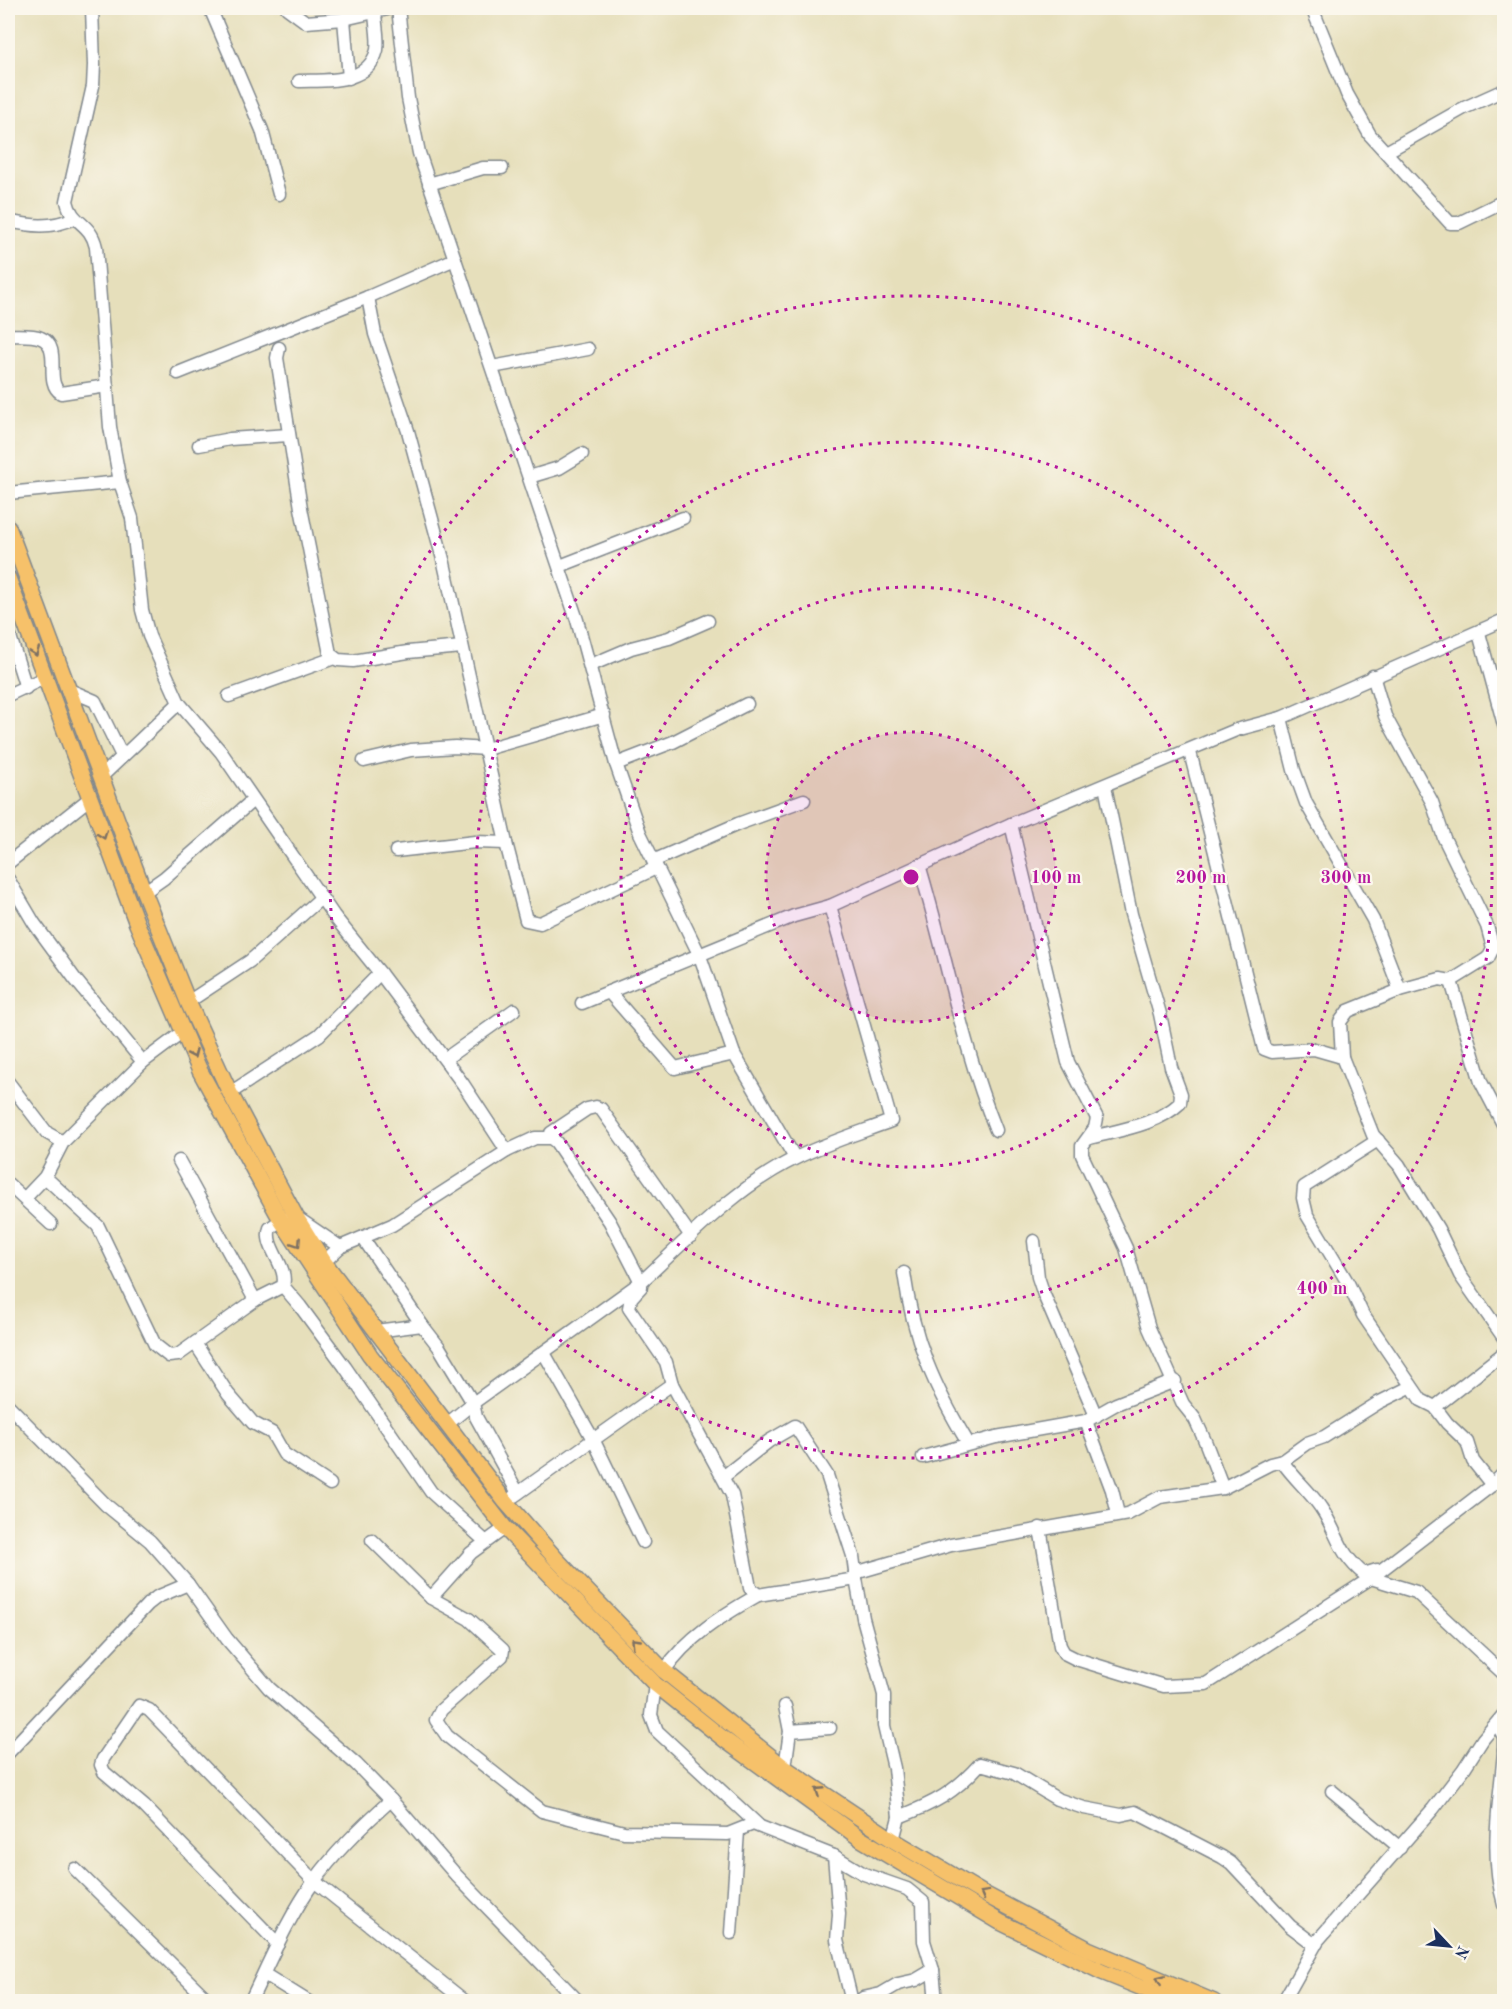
<svg xmlns="http://www.w3.org/2000/svg" width="1512" height="2009" viewBox="0 0 1512 2009" font-family="'Old Standard TT',serif">
	<style>
		.lines { fill: none; stroke-linecap: round; stroke-linejoin: round }
		.minor-casing { stroke: #80878c; stroke-width: 15 }
		.major-casing { stroke: #80878c; stroke-width: 18 }
		.minor { stroke: #fff; stroke-width: 12 }
		.major { stroke: #f6c16b; stroke-width: 15 }
		.oneway { stroke: #7e7164 }
		.ring { fill: none; stroke: #b5179e; stroke-width: 3; stroke-dasharray: 3 6 }
		.centre { fill: #b5179e; stroke: #fbf7ec; stroke-width: 3 }
		.ring-label { font-size: 18px; text-anchor: middle; font-weight: bold; fill: #b5179e; stroke: #fbf7ec; stroke-width: 4.5; stroke-linejoin: round; paint-order: stroke }
	</style>
	<rect width="100%" height="100%" fill="#fbf7ec"/>
	<filter id="ink" filterUnits="userSpaceOnUse"><feTurbulence type="fractalNoise" baseFrequency=".0167" numOctaves="2"/><feDisplacementMap in="SourceGraphic" scale="12" xChannelSelector="R" yChannelSelector="G"/><feConvolveMatrix kernelMatrix="1 2 1 2 8 2 1 2 1" color-interpolation-filters="sRGB"/></filter>
	<filter id="wash" filterUnits="userSpaceOnUse"><feTurbulence type="fractalNoise" baseFrequency=".008" numOctaves="4" result="noise"/><feDisplacementMap in="SourceGraphic" scale="24" xChannelSelector="R" yChannelSelector="G"/><feGaussianBlur stdDeviation="1.35" result="paint"/><feColorMatrix in="noise" values="0 0 0 0 0 0 0 0 0 0 0 0 0 0 0 0 0 1.4 0 .05"/><feComposite in="paint" operator="in"/></filter>
	<g filter="url(#wash)">
		<rect width="100%" height="100%" fill="#e6dfbb"/>
	</g>
	<g filter="url(#ink)">
		<g class="lines">
			<g class="minor-casing">
				<g id="minor">
					<path d="M92,8l2,57 -1,21 -26,115c5,24 23,20 29,46l14,180 10,55 12,36 10,92 7,26 30,67 42,49 113,164 46,57 83,111 44,67"/>
					<polyline points="210,8 262,130 279,194"/>
					<polyline points="287,8 306,22 344,19 392,8"/>
					<polyline points="398,8 408,98 419,153 577,620 616,764 640,833 700,956 734,1054 795,1158"/>
					<polyline points="1312,8 1347,94 1370,135 1450,223 1459,223 1504,201"/>
					<polyline points="344,19 349,78"/>
					<path d="M299,81c27,-1 69,4 78,-31 2,-12 -2,-27 -2,-39"/>
					<polyline points="1386,152 1464,108 1504,90"/>
					<polyline points="429,184 483,168 502,168"/>
					<path d="M8,221c23,5 43,8 66,-3"/>
					<polyline points="368,297 375,334 408,431 444,563 506,843 526,920 540,923 656,868"/>
					<path d="M8,335c9,1 24,-1 33,3 22,9 2,44 20,55l46,-7"/>
					<polyline points="279,348 277,358 301,508 330,654 338,660 353,661 408,652 462,647"/>
					<polyline points="492,367 588,349"/>
					<polyline points="178,373 368,297 455,259"/>
					<polyline points="199,445 230,439 289,435"/>
					<polyline points="529,477 559,468 582,454"/>
					<polyline points="8,493 120,482"/>
					<polyline points="560,566 683,518"/>
					<polyline points="8,630 26,688"/>
					<polyline points="1479,633 1504,725"/>
					<polyline points="591,665 631,648 669,638 708,621"/>
					<polyline points="1373,676 1385,716 1432,802 1444,838 1487,926 1493,948 1488,958 1451,981 1440,979 1400,990 1348,1011 1340,1022 1342,1057 1373,1135 1399,1165 1438,1229 1460,1275 1504,1338"/>
					<polyline points="67,689 95,701 122,756"/>
					<polyline points="8,695 44,678"/>
					<polyline points="229,696 334,658"/>
					<polyline points="1281,718 1294,770 1306,803 1373,920 1400,990"/>
					<polyline points="1190,752 1264,1049 1272,1052 1314,1049 1342,1057"/>
					<polyline points="364,761 411,750 455,747 486,749 604,715"/>
					<polyline points="616,764 673,742 747,704"/>
					<polyline points="101,777 179,703"/>
					<polyline points="1011,824 1068,1062 1097,1118 1095,1128 1082,1146 1082,1155 1126,1248 1149,1328 1183,1404 1195,1419 1205,1441 1223,1488"/>
					<polyline points="396,851 475,842 506,843"/>
					<polyline points="653,861 738,824 804,800"/>
					<polyline points="8,863 89,799"/>
					<path d="M919,865c27,88 42,179 77,265"/>
					<polyline points="8,879 34,923 75,979 143,1062 63,1142 47,1133 8,1082"/>
					<polyline points="144,892 164,878 253,800"/>
					<polyline points="1451,981 1481,1082 1504,1126"/>
					<polyline points="609,992 675,1068 734,1054"/>
					<polyline points="188,1002 250,961 321,898"/>
					<polyline points="582,1003 794,916 830,906 1011,824 1236,730 1281,718 1504,620"/>
					<polyline points="445,1059 514,1010"/>
					<polyline points="143,1062 183,1032"/>
					<polyline points="230,1093 319,1035 380,973"/>
					<polyline points="551,1138 551,1133 587,1109 596,1107 601,1109 691,1236"/>
					<path d="M1089,1138c30,-8 68,-13 91,-35l1,-9 -10,-27 -11,-53 -29,-100 -26,-128"/>
					<polyline points="1378,1140 1304,1187 1303,1198 1307,1215 1348,1283 1363,1315 1421,1400 1435,1407 1447,1423 1467,1442 1473,1461 1492,1485 1504,1473"/>
					<polyline points="45,1177 98,1226 155,1345 169,1356 178,1355 255,1300 179,1161"/>
					<polyline points="8,1184 51,1224"/>
					<polyline points="25,1198 45,1177 63,1142"/>
					<polyline points="363,1238 422,1325"/>
					<polyline points="1034,1241 1038,1277 1044,1295 1096,1416"/>
					<path d="M324,1262l16,-15 52,-22 115,-74 28,-13h16l5,4 54,80 31,60c48,-44 95,-95 155,-124 30,-15 63,-25 95,-37l-61,-215"/>
					<path d="M904,1273c9,66 30,114 64,170"/>
					<polyline points="283,1286 300,1306 345,1367 431,1492 485,1541"/>
					<path d="M255,1300l28,-14c6,-20 -20,-39 -13,-58l11,-8 15,-3 44,30"/>
					<polyline points="376,1331 422,1325 439,1347 473,1403 476,1417 518,1493"/>
					<polyline points="195,1343 228,1394 253,1423 272,1433 284,1454 330,1484"/>
					<polyline points="544,1353 594,1441 643,1542"/>
					<polyline points="8,1405 106,1505 150,1541 188,1584 227,1639 269,1688 356,1764 391,1800 456,1875 579,2002"/>
					<polyline points="1435,1407 1504,1353"/>
					<polyline points="1086,1421 1112,1490 1118,1514"/>
					<polyline points="446,1425 473,1403 641,1282 641,1287 631,1298 629,1308 666,1362 672,1384 732,1495 750,1588 758,1595 856,1579 853,1556 827,1475 795,1426 769,1441 723,1477"/>
					<polyline points="923,1457 996,1437 1086,1421 1116,1404 1175,1381"/>
					<path d="M1282,1461c12,18 28,30 39,47 17,25 17,45 43,66l13,-4"/>
					<polyline points="1492,1485 1371,1578 1416,1592 1504,1674"/>
					<polyline points="514,1496 672,1384"/>
					<polyline points="1040,1528 1060,1646 1064,1653 1076,1659 1164,1686 1206,1684 1371,1578"/>
					<polyline points="372,1540 431,1598 471,1553 505,1528"/>
					<polyline points="431,1598 469,1619 503,1650 502,1656 441,1710 436,1720 447,1736 542,1811 624,1832 728,1834 753,1824 834,1856 864,1874 907,1889 923,1902 924,1941 933,1970 936,2002"/>
					<path d="M664,1671c23,-34 59,-56 94,-76"/>
					<polyline points="655,1684 651,1715 657,1731 758,1825"/>
					<polyline points="1497,1724 1504,1737 1504,1750"/>
					<polyline points="790,1731 830,1728"/>
					<path d="M1504,1751c-4,51 -15,102 0,153"/>
					<polyline points="8,1753 148,1604 157,1597 188,1584"/>
					<polyline points="785,1768 790,1731 785,1706"/>
					<polyline points="1332,1791 1400,1848"/>
					<path d="M899,1817c36,-14 55,-24 81,-53l34,9 43,26 27,9 37,7 14,-3 87,45 9,6 59,63 25,19"/>
					<polyline points="893,1840 899,1817 894,1768 884,1726 884,1695 863,1618 855,1573 951,1545 1128,1514 1160,1497 1223,1488 1270,1464 1282,1461 1307,1443 1324,1437 1378,1403 1410,1387"/>
					<polyline points="834,1856 839,1914 837,1940 852,2002"/>
					<polyline points="75,1869 210,2002"/>
					<polyline points="731,1933 738,1831"/>
					<polyline points="278,1944 144,1806 104,1772 101,1765 103,1759 139,1706 149,1710 314,1881 466,2002"/>
					<polyline points="264,1974 309,2002"/>
					<path d="M250,2002c20,-41 38,-85 65,-122 21,-29 49,-56 76,-80"/>
					<polyline points="859,2002 863,1998 881,1994 898,1984 916,1980 933,1970"/>
					<polyline points="1283,2002 1318,1940 1433,1809 1463,1770 1483,1739 1504,1714"/>
				</g>
			</g>
			<g class="major-casing">
				<g id="major">
					<polyline points="8,527 144,892 188,1002 230,1093 296,1217 324,1262 505,1501 557,1560 664,1671 785,1768 893,1840 984,1894 1088,1949 1214,2002"/>
					<polyline points="8,578 137,924 200,1071 281,1220 370,1355 505,1528 655,1684 725,1740 861,1839 1000,1922 1102,1972 1177,2002"/>
				</g>
			</g>
			<use href="#minor" class="minor"/>
			<use href="#major" class="major"/>
		</g>
		<defs><path id="oneway-chevron" d="M-2-3.5L2.5 0L-2 3.5" fill="none" stroke-width="1.6" stroke-linecap="round" stroke-linejoin="round" transform="scale(1.5)"/></defs>
		<g class="oneway">
			<use href="#oneway-chevron" transform="translate(35 652) rotate(70)"/>
			<use href="#oneway-chevron" transform="translate(103 835) rotate(69)"/>
			<use href="#oneway-chevron" transform="translate(193 1054) rotate(66)"/>
			<use href="#oneway-chevron" transform="translate(297 1243) rotate(57)"/>
			<use href="#oneway-chevron" transform="translate(635 1642) rotate(-134)"/>
			<use href="#oneway-chevron" transform="translate(819 1791) rotate(-147)"/>
			<use href="#oneway-chevron" transform="translate(984 1894) rotate(-151)"/>
			<use href="#oneway-chevron" transform="translate(1160 1979) rotate(-157)"/>
		</g>
	</g>
	<circle cx="911" cy="877" r="145" fill="#b5179e" fill-opacity=".12"/>
	<g class="ring">
		<circle cx="911" cy="877" r="145"/>
		<circle cx="911" cy="877" r="290"/>
		<circle cx="911" cy="877" r="435"/>
		<circle cx="911" cy="877" r="581"/>
	</g>
	<circle cx="911" cy="877" r="9" class="centre"/>
	<g class="ring-label">
		<text x="1056" y="883">100 m</text>
		<text x="1201" y="883">200 m</text>
		<text x="1346" y="883">300 m</text>
		<text x="1322" y="1294">400 m</text>
	</g>
	<rect width="1512" height="2009" fill="none" stroke="#fbf7ec" stroke-width="30"/>
	<g transform="translate(1449 1946) rotate(116)" stroke="#fbf7ec" stroke-width="4.5" paint-order="stroke">
	<path d="M0-4.5L10 22L0 15L-10 22Z" fill="#1b2f5e"/>
	<text y="-9" font-size="16" font-weight="bold" text-anchor="middle" fill="#1b2f5e">N</text>
	</g>
</svg>
